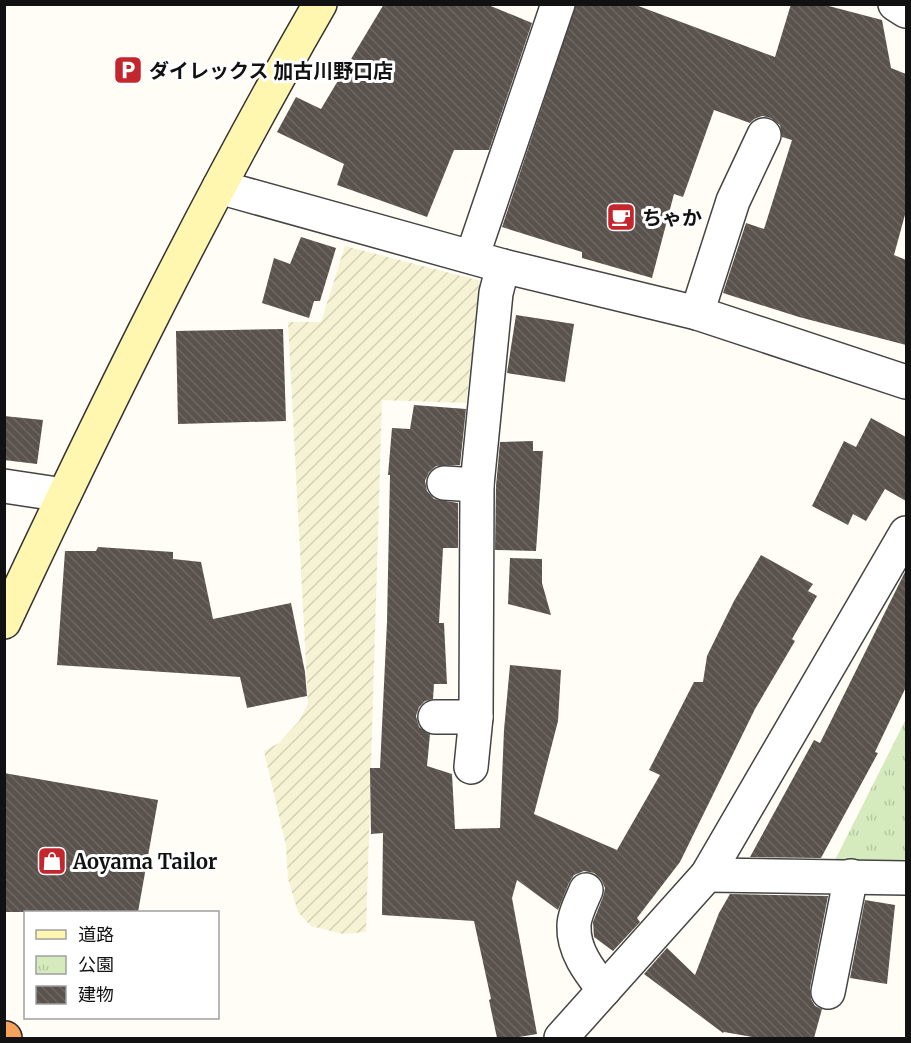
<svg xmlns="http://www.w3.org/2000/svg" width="911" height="1043" viewBox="0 0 911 1043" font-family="Merriweather,'Noto Sans JP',serif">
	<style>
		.farmland { fill: url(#farmland-furrows) }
		.park { fill: url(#park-tufts) }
		.building { fill: url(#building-back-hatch) }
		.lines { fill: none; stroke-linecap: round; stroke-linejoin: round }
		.street-casing { stroke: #444; stroke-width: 36 }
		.secondary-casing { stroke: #333; stroke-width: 36 }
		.highway-casing { stroke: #222; stroke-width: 36 }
		.street { stroke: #fff; stroke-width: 33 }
		.secondary { stroke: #fff6b0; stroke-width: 33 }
		.highway { stroke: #f5a25d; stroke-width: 33 }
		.labels { text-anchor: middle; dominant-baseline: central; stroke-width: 6; stroke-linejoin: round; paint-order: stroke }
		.poi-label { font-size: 20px; font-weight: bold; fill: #111; stroke: #fff; text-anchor: start }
	</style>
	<defs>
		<pattern id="farmland-furrows" width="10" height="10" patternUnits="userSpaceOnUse" patternTransform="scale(1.5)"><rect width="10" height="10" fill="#f6f3d4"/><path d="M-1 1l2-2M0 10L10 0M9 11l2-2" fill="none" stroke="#d2cfb5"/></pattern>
		<pattern id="park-tufts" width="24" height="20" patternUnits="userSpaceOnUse" patternTransform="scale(1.5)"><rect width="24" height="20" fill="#d5ebbd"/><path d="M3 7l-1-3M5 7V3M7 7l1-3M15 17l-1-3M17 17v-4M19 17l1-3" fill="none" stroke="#b6c8a1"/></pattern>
		<pattern id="building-back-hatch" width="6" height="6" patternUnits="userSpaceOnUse" patternTransform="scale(1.5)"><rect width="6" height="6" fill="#5a524d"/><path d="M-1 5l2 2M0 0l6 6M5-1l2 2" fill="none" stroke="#6d6662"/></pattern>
	</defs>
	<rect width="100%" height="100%" fill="#fffdf5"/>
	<polygon class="farmland" points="345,246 481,281 466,403 382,400 366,932 343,934 311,926 298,912 288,879 286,846 264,751 279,743 299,721 308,703 288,322 321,322"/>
	<polygon class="park" points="906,719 906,864 832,866"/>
	<g class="building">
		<polygon points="384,4 486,4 532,23 489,150 454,150 427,217 337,185 344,164 277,132 296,97 321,109"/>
		<polygon points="576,4 633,4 775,57 791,4 821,4 882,20 891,68 906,74 906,211 894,255 906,260 906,345 799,317 723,293 746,223 764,229 792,140 782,137 780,125 771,118 762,116 754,119 750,123 714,110 683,197 674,194 652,278 582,258 582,252 502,227"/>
		<polygon points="301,237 336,248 320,301 314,301 309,318 262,303 274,258 290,264"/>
		<polygon points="516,315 574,324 565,382 507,373"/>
		<polygon points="283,329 286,421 178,424 176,331"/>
		<polygon points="414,405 466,409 460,465 436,466 429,472 425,481 427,491 434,499 458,503 458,548 443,548 439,623 444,623 447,684 434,684 433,699 425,701 419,707 416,716 419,727 430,734 427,766 452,774 455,829 500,828 504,730 510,665 561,670 558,721 534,814 617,850 660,775 649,770 694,682 703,682 707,656 734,601 761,555 813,584 808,591 817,596 792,639 795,641 755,709 680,862 637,918 640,922 613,951 594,937 593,922 603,897 605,888 601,879 594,873 584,871 574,875 569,883 558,910 517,880 512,898 537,1034 513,1038 497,1038 489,1000 491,999 474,921 382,915 383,833 371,834 370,768 380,768 387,622 390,475 388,475 392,428 410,429"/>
		<polygon points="4,416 43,420 37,464 4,460"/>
		<polygon points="871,418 906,437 906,501 885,489 866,521 853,514 848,525 812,506 844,441 856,447"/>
		<polygon points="533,441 533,451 543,451 536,551 495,550 496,486 500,442"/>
		<polygon points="98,547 173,552 173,559 201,562 213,619 291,603 305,672 307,696 247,708 240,677 57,665 65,551 96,551"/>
		<polygon points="510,558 542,559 542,583 551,615 508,604"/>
		<polygon points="906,570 906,687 875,752 878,753 821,858 750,857 814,740 820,743"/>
		<polygon points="4,773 158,800 138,912 4,912"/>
		<polygon points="730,894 828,896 810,988 811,999 815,1006 822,1009 814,1038 758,1038 724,1032 723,1033 644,974 667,948 695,975 719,913"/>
		<polygon points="865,900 895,905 887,984 850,978"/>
	</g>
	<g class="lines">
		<g class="street-casing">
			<g id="street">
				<polyline points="895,4 906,11"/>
				<polyline points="219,187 503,266 697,313 906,382"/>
				<polyline points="472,257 558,4"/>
				<polyline points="697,313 733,201 764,135"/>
				<polyline points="444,483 477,485"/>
				<polyline points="4,486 64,495"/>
				<polyline points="435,717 476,717"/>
				<polyline points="471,767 476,717 477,485 496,293 503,266"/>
				<polyline points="707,875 906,878"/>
				<path d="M586,890c-4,10 -12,25 -12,36 -1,25 16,46 30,64"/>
				<polyline points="828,992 851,876"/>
				<polyline points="561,1038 707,875 906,533"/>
			</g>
		</g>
		<g class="secondary-casing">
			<path id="secondary" d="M4,622c98,-209 200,-417 316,-618"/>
		</g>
		<g class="highway-casing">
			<polyline id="highway" points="4,1038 5,1038"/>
		</g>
		<use href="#street" class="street"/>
		<use href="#secondary" class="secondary"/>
		<use href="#highway" class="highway"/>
	</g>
	<defs>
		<g id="parking-square" transform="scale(1.5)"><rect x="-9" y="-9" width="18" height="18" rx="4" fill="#c4262e" stroke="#fff"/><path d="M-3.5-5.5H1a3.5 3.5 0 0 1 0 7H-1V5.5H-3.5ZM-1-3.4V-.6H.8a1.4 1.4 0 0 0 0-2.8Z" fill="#fff"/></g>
		<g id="cafe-square" transform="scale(1.5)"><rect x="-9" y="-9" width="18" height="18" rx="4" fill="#c4262e" stroke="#fff"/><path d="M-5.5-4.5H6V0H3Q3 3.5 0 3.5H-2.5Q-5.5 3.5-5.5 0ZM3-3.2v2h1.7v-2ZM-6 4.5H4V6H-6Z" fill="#fff"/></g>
		<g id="shop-square" transform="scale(1.5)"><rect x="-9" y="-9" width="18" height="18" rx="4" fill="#c4262e" stroke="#fff"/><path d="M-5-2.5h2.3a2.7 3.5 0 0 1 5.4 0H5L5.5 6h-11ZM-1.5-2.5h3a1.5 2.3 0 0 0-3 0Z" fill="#fff"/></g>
	</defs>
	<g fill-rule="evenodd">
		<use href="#parking-square" x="128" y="70"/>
		<use href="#cafe-square" x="621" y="217"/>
		<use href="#shop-square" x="52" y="861"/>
	</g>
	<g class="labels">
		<g class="poi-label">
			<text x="149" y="70">ダイレックス 加古川野口店</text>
			<text x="642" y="217">ちゃか</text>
			<text x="73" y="861">Aoyama Tailor</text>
		</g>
	</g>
	<rect width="911" height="1043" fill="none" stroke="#111111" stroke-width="12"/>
	<rect x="24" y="911" width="195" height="108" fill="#ffffff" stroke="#a0a0a0" stroke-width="1.5"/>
	<rect x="36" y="930" width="30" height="9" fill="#fff6b0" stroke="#a0a0a0" stroke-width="1.5"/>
	<text x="78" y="941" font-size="18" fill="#111111">道路</text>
	<rect x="36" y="956" width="30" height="18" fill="url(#park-tufts)" stroke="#a0a0a0" stroke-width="1.5"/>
	<text x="78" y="971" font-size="18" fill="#111111">公園</text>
	<rect x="36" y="986" width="30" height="18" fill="url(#building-back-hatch)" stroke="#a0a0a0" stroke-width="1.5"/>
	<text x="78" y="1001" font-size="18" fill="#111111">建物</text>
</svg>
